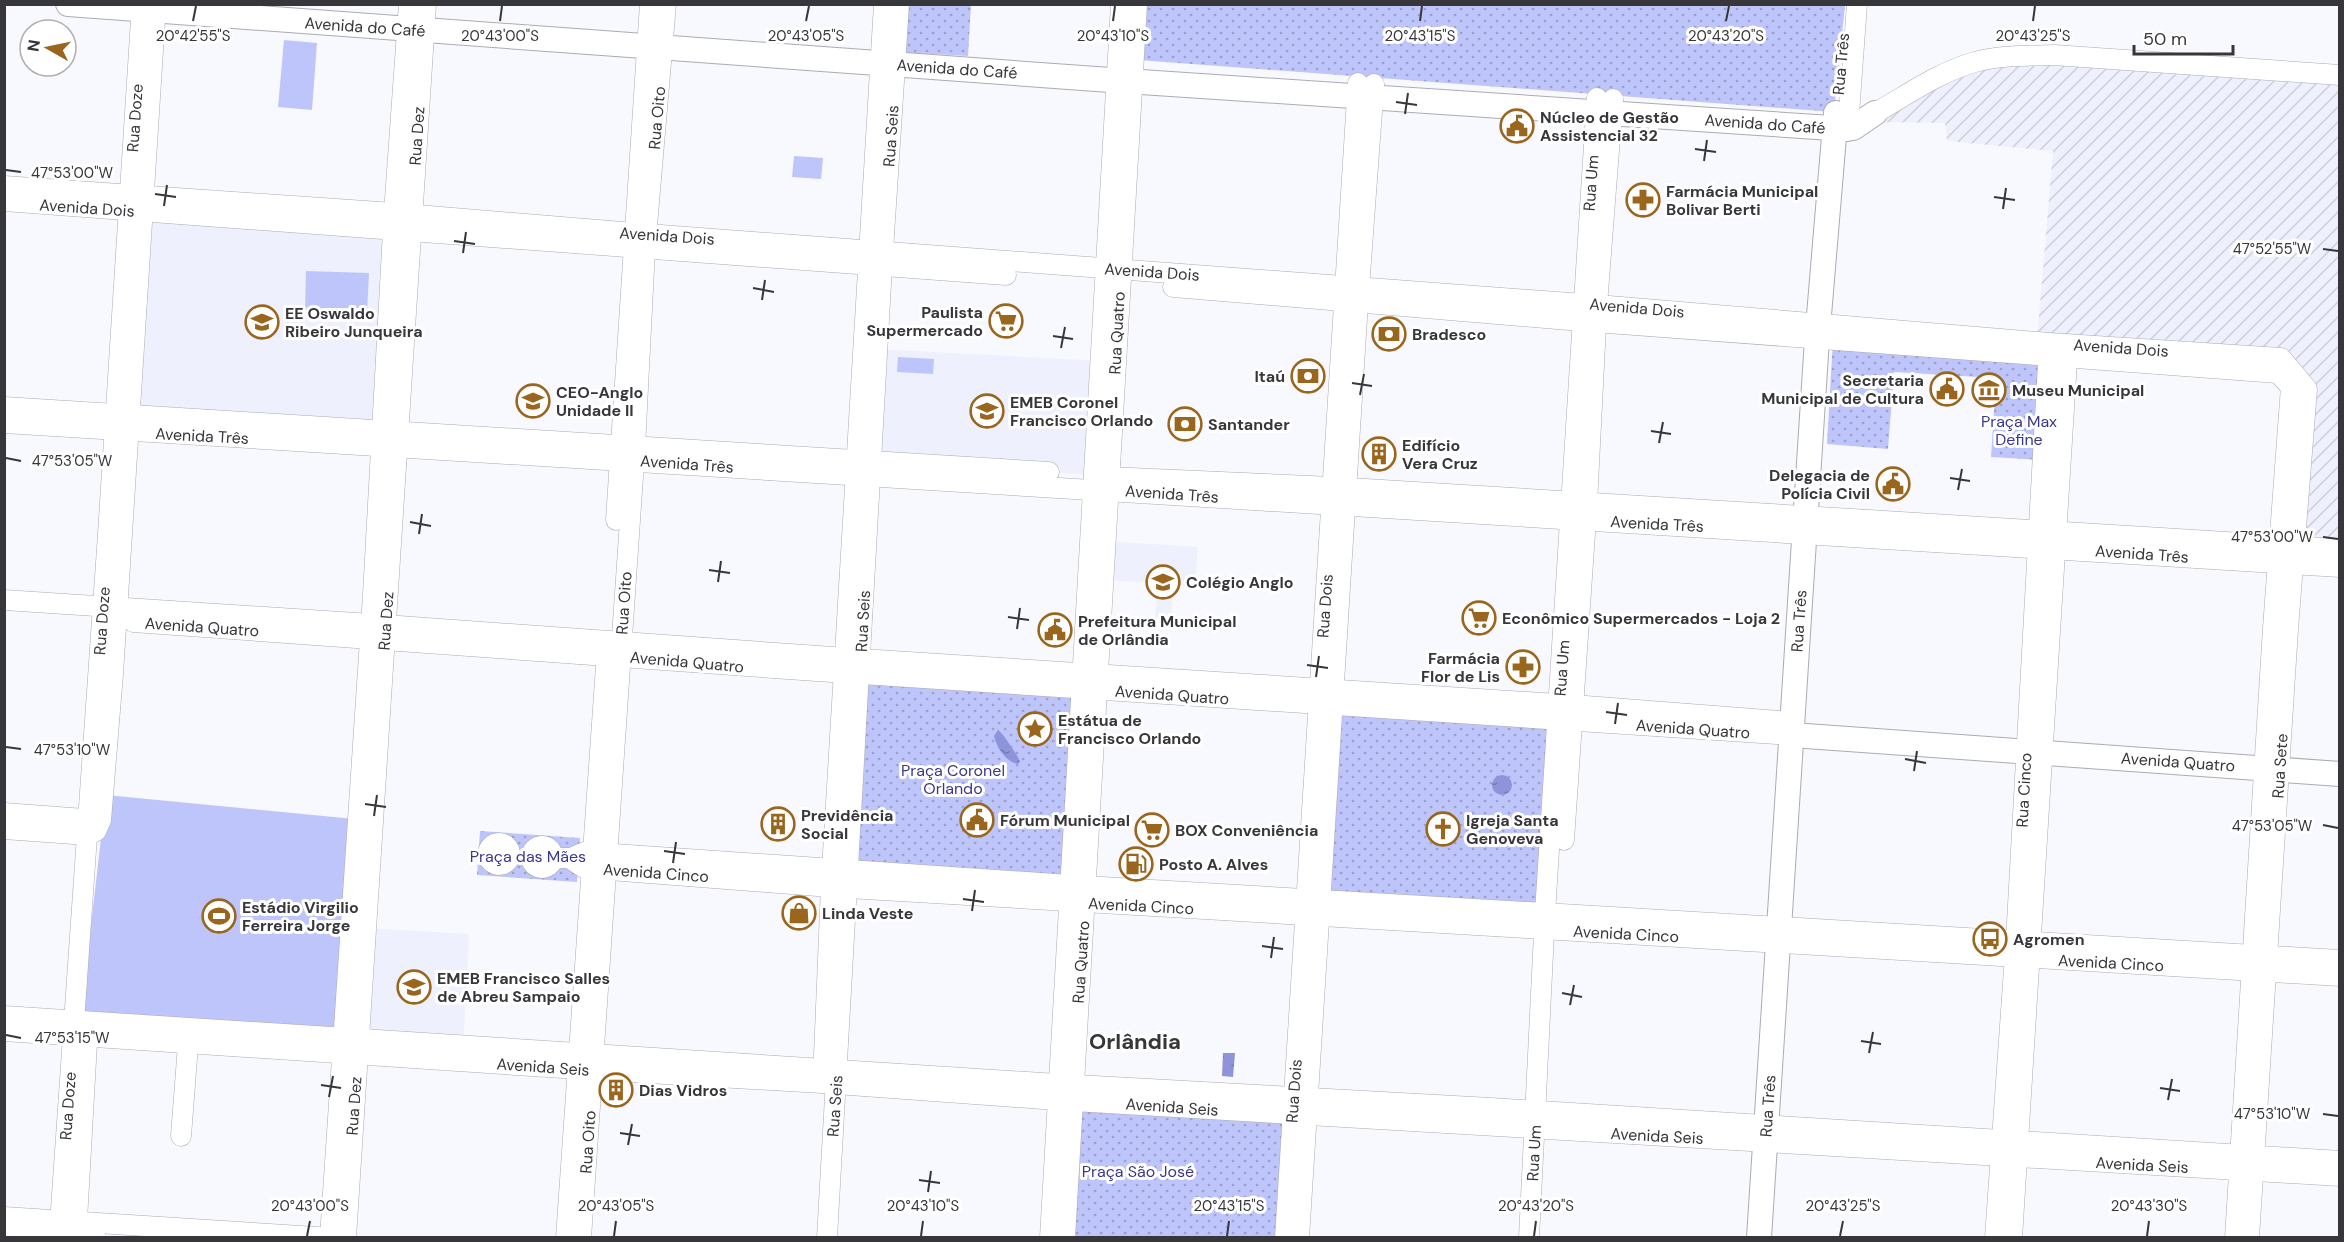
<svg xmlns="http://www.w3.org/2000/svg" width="2344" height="1242" viewBox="0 0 2344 1242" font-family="'DM Sans',sans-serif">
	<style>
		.built { fill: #eef0fd }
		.industrial { fill: url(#industrial-furrows) }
		.green { fill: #bec5fb }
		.park { fill: url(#park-dots) }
		.water { fill: url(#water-ripples) }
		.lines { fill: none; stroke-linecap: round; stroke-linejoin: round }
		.minor-casing { stroke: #aaacb4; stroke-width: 21 }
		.major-casing { stroke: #aaacb4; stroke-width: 26 }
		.minor { stroke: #fff; stroke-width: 20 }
		.major { stroke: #fff; stroke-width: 24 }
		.ticks { fill: none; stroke: #37373b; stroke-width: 2 }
		.labels { text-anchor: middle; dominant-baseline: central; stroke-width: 6; stroke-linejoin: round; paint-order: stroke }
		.street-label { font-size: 16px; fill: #37373b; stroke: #fff }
		.poi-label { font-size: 16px; font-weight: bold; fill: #37373b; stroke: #fff; text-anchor: start }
		.park-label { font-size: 16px; fill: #39378a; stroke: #fff }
		.district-label { font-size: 22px; font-weight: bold; fill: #37373b; stroke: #fff }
		.ticks-label { font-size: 15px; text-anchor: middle; fill: #37373b; stroke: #fff; stroke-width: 6; stroke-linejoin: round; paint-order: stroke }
	</style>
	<defs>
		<pattern id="industrial-furrows" width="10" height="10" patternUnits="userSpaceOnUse" patternTransform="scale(1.5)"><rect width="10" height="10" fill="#eef0fd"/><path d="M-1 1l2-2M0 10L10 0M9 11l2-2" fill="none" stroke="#cdceda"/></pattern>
		<pattern id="park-dots" width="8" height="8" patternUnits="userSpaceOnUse" patternTransform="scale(1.5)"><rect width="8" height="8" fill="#bec5fb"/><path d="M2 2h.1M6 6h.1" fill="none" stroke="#9ba1cc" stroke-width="1.8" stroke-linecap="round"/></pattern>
		<pattern id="water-ripples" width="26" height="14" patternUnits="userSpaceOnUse" patternTransform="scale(1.5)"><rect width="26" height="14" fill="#8d94da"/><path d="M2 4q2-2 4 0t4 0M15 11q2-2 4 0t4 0" fill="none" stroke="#747ab2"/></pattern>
	</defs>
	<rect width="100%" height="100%" fill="#f8f9fe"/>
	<g class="built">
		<polygon points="143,212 393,229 383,432 130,415"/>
		<polygon points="879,349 1101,361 1095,475 872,461"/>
		<polygon points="1106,541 1198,547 1195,586 1173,585 1171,622 1155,621 1157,583 1103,580"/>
		<polygon points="365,928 469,934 463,1046 358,1040"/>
	</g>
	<polygon class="industrial" points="2029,63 2339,83 2339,548 2296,545 2281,358 2037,340 2053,151 1947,141 1945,123 1874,122 1963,72"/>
	<g class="green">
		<polygon points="284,40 317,43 312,110 278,107"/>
		<polygon points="794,156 823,158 821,179 792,177"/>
		<polygon points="306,271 369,273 367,313 305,311"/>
		<polygon points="898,357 934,359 933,374 897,372"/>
		<polygon points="106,795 354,819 335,1029 81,1012"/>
	</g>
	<g class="park">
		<polygon points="900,5 971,5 968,56 898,52"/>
		<polygon points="1141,5 1845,5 1834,112 1138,60"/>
		<polygon points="1833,339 2048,357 2043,460 1991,457 1996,378 1894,372 1888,449 1827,444"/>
		<polygon points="860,676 1081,689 1069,885 848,871"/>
		<polygon points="1334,707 1558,722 1545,913 1321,899"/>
		<polygon points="480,831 580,838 577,882 477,875"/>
		<polygon points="1072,1101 1292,1114 1285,1237 1065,1238"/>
	</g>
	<g class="water">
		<path d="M998,730c4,2 21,27 22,32l-2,2c-12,-2 -21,-16 -24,-28z"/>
		<circle cx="1502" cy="785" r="10"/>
		<polygon points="1223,1053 1235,1053 1233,1077 1222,1076"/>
	</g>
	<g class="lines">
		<g class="minor-casing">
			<g id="minor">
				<path d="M1875,113c32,-18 64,-41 100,-51 25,-7 53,-6 79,-7l286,20"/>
				<polyline points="1849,114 1857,4"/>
				<polyline points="4,186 394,213 634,233 1597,305 2049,343 2281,358 2307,389 2288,629 2249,1238"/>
				<polyline points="4,201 1006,275"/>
				<polyline points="1173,287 1581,321 2278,373 2291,387 2273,628 2235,1238"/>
				<polyline points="4,407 1049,472"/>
				<polyline points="4,423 2340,567"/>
				<polyline points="1108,477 1333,487 2340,549"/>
				<polyline points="616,520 650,4"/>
				<polyline points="4,600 371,624 861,659 1573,705 1792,722"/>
				<path d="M133,622c553,41 1105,79 1659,113"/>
				<polyline points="4,813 98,820"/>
				<polyline points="4,829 88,835 96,831 101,820 113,674 156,4"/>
				<polyline points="1564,840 1587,504 1597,305 1613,99"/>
				<circle cx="499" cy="854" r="11"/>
				<circle cx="542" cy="857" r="11"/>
				<polyline points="553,858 571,858 585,852 1085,886 2340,960"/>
				<polyline points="569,858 584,868 831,887 2340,976"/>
				<polyline points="4,1016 1058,1084 1491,1108 2340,1161"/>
				<polyline points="4,1031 563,1068 822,1083 1057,1100 2340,1176"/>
				<polyline points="823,1080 831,887 884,4"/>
				<polyline points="181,1136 189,1032"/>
				<polyline points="4,1217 332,1238"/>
				<polyline points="4,1232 96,1238"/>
				<polyline points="59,1238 108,534 142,4"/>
				<polyline points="76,1238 88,1025"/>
				<polyline points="330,1238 373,595 394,213 409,4"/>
				<polyline points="346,1238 426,4"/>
				<polyline points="566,1238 606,666"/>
				<polyline points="581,1238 635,447 645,249 666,4"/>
				<polyline points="827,1238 882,266 899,4"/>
				<polyline points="1050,1238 1121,4"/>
				<path d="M1065,1238c21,-412 48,-823 72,-1234"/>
				<polyline points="1285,1238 1358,83"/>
				<polyline points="1299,1238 1358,302 1374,84"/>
				<polyline points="1529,1238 1545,913 1597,98"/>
				<polyline points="1995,1238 2016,941 2049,346"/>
				<polyline points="2012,1238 2068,345"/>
			</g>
		</g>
		<g class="major-casing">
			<g id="major">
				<polyline points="68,4 1096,79 1847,129 1853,128 1875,113"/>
				<polyline points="1792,735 2340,774"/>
				<polyline points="1759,1238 1817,339 1836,113"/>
			</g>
		</g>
		<use href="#minor" class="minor"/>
		<use href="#major" class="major"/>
	</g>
	<path class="ticks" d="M193,21l3,-15M500,21l2,-15M806,21l3,-15M1113,21l2,-15M1420,21l2,-15M1726,21l3,-15M2033,21l2,-15M1396,102l21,3M1405,114l3,-21M1695,149l21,3M1704,161l3,-21M6,170l15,2M155,194l21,3M1994,197l21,3M164,206l3,-21M2003,209l3,-21M454,241l21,3M2323,249l15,2M463,253l3,-21M753,288l21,4M762,300l3,-20M1053,336l20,3M1061,348l4,-21M1352,383l20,3M1360,395l4,-21M1651,431l20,3M1659,443l4,-21M6,458l15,3M1950,478l20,3M1958,490l4,-21M410,522l21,4M419,534l3,-20M2323,537l15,2M709,570l21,3M718,582l3,-21M1008,617l21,3M1017,629l3,-21M1307,665l21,3M1316,677l3,-21M1606,712l21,3M1615,724l3,-21M6,747l15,2M1905,759l21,4M1914,771l3,-20M365,804l21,3M374,816l3,-21M2323,825l15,3M664,851l21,3M673,863l3,-21M963,899l21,3M972,911l3,-21M1262,946l21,3M1271,958l3,-21M1562,993l20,4M1570,1005l4,-20M6,1035l15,3M1861,1041l20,3M1869,1053l4,-21M321,1085l20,3M2160,1088l20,3M329,1097l4,-21M2168,1100l4,-21M2323,1114l15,2M620,1133l20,3M628,1145l4,-21M919,1180l21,3M928,1192l3,-21M307,1236l3,-15M614,1236l2,-15M921,1236l2,-15M1227,1236l2,-15M1534,1236l2,-15M1840,1236l3,-15M2147,1236l2,-15"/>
	<defs>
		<g id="civic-ring" transform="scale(1.725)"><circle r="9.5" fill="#fff" stroke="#9a651d" stroke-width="1.5"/><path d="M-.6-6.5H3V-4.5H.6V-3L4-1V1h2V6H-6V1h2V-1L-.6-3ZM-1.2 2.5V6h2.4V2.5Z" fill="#9a651d"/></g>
		<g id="pharmacy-ring" transform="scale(1.725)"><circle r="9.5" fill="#fff" stroke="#9a651d" stroke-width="1.5"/><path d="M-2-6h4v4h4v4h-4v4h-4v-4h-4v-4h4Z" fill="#9a651d"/></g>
		<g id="supermarket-ring" transform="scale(1.725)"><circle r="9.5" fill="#fff" stroke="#9a651d" stroke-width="1.5"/><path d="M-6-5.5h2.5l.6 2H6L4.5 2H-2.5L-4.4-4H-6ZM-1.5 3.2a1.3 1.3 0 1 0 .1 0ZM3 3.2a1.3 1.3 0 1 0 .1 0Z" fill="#9a651d"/></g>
		<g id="school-ring" transform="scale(1.725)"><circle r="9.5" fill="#fff" stroke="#9a651d" stroke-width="1.5"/><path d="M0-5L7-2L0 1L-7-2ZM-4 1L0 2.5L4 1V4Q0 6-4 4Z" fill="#9a651d"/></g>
		<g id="bank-ring" transform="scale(1.725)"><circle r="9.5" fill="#fff" stroke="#9a651d" stroke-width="1.5"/><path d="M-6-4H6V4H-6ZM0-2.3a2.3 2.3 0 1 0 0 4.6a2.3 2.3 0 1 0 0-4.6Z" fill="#9a651d"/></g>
		<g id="museum-ring" transform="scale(1.725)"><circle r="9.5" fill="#fff" stroke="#9a651d" stroke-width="1.5"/><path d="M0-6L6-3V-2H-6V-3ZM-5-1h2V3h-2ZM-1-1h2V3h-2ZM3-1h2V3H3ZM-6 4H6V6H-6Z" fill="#9a651d"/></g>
		<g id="building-ring" transform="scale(1.725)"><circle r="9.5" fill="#fff" stroke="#9a651d" stroke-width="1.5"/><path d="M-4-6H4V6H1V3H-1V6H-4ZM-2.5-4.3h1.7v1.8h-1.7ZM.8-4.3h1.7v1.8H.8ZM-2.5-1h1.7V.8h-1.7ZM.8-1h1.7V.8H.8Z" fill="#9a651d"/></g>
		<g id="sight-ring" transform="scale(1.725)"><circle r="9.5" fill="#fff" stroke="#9a651d" stroke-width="1.5"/><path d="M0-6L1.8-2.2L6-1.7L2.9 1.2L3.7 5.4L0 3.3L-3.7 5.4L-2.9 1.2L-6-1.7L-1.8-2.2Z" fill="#9a651d"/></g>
		<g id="church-ring" transform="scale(1.725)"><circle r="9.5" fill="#fff" stroke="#9a651d" stroke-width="1.5"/><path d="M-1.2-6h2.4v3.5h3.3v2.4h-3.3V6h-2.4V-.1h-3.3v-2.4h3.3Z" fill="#9a651d"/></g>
		<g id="fuel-ring" transform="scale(1.725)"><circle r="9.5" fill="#fff" stroke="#9a651d" stroke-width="1.5"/><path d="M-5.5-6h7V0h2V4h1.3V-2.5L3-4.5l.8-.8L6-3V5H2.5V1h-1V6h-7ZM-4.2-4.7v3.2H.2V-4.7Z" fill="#9a651d"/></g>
		<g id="shop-ring" transform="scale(1.725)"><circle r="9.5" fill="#fff" stroke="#9a651d" stroke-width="1.5"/><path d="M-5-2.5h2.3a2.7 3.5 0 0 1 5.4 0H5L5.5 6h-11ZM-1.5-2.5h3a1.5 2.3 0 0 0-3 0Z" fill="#9a651d"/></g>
		<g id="stadium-ring" transform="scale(1.725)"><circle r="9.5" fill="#fff" stroke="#9a651d" stroke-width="1.5"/><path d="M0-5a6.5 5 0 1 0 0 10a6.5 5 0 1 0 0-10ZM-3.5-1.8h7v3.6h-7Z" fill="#9a651d"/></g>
		<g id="bus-ring" transform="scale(1.725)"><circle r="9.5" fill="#fff" stroke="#9a651d" stroke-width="1.5"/><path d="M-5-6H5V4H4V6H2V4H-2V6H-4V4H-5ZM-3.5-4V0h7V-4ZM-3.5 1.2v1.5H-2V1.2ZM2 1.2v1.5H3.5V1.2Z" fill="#9a651d"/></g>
	</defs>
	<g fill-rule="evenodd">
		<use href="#civic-ring" x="1517" y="126"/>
		<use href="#pharmacy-ring" x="1643" y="200"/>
		<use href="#supermarket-ring" x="1006" y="321"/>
		<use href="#school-ring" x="262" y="322"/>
		<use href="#bank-ring" x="1389" y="334"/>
		<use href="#bank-ring" x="1308" y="376"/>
		<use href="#civic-ring" x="1947" y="389"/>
		<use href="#museum-ring" x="1989" y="390"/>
		<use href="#school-ring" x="533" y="401"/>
		<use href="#school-ring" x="987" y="411"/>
		<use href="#bank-ring" x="1185" y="424"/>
		<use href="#building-ring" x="1379" y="454"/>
		<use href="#civic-ring" x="1893" y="484"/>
		<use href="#school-ring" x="1163" y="582"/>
		<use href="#supermarket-ring" x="1479" y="618"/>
		<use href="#civic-ring" x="1055" y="630"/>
		<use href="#pharmacy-ring" x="1523" y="667"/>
		<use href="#sight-ring" x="1035" y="729"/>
		<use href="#civic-ring" x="977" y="820"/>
		<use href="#building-ring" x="778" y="824"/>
		<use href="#church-ring" x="1443" y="829"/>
		<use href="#supermarket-ring" x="1152" y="830"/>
		<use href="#fuel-ring" x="1136" y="864"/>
		<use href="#shop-ring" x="799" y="913"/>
		<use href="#stadium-ring" x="219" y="916"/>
		<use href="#bus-ring" x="1990" y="939"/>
		<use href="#school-ring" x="414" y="987"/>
		<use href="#building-ring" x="616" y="1090"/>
	</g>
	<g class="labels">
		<g class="street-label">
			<text transform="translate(365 27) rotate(4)">Avenida do Café</text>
			<text transform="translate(1841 64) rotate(-85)">Rua Três</text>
			<text transform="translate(957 69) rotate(4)">Avenida do Café</text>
			<text transform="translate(135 118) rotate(-86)">Rua Doze</text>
			<text transform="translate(657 118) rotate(-85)">Rua Oito</text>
			<text transform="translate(1765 124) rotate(4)">Avenida do Café</text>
			<text transform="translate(417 136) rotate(-86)">Rua Dez</text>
			<text transform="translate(891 136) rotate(-86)">Rua Seis</text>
			<text transform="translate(1591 183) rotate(-86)">Rua Um</text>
			<text transform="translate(87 208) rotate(4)">Avenida Dois</text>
			<text transform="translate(667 236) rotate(4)">Avenida Dois</text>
			<text transform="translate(1152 272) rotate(4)">Avenida Dois</text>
			<text transform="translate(1637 308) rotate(5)">Avenida Dois</text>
			<text transform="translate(1117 333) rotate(-87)">Rua Quatro</text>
			<text transform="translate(2121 348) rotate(4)">Avenida Dois</text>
			<text transform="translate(202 436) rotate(3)">Avenida Três</text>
			<text transform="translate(687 464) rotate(4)">Avenida Três</text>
			<text transform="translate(1172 494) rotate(4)">Avenida Três</text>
			<text transform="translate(1657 524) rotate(3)">Avenida Três</text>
			<text transform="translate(2142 554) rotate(4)">Avenida Três</text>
			<text transform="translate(624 603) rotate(-86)">Rua Oito</text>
			<text transform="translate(1325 606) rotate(-86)">Rua Dois</text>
			<text transform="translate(102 621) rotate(-86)">Rua Doze</text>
			<text transform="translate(386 621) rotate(-86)">Rua Dez</text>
			<text transform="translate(863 621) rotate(-87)">Rua Seis</text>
			<text transform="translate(1799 621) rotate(-86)">Rua Três</text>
			<text transform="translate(202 627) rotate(4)">Avenida Quatro</text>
			<text transform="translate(687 662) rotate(5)">Avenida Quatro</text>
			<text transform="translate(1562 668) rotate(-86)">Rua Um</text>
			<text transform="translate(1172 695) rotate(4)">Avenida Quatro</text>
			<text transform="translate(1693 729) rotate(4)">Avenida Quatro</text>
			<text transform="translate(2178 762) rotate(4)">Avenida Quatro</text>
			<text transform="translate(2280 766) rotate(-86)">Rua Sete</text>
			<text transform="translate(2024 790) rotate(-87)">Rua Cinco</text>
			<text transform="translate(656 873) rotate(4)">Avenida Cinco</text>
			<text transform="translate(1141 906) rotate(3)">Avenida Cinco</text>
			<text transform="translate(1626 934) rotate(3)">Avenida Cinco</text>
			<text transform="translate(1081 962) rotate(-86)">Rua Quatro</text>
			<text transform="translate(2111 963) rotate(3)">Avenida Cinco</text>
			<text transform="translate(543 1067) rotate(4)">Avenida Seis</text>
			<text transform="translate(1294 1091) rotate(-86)">Rua Dois</text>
			<text transform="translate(68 1106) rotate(-86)">Rua Doze</text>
			<text transform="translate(354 1106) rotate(-86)">Rua Dez</text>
			<text transform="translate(835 1106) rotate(-86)">Rua Seis</text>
			<text transform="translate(1768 1106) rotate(-86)">Rua Três</text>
			<text transform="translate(1172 1107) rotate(4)">Avenida Seis</text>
			<text transform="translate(1657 1136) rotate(3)">Avenida Seis</text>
			<text transform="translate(588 1142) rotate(-86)">Rua Oito</text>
			<text transform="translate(1534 1153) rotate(-87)">Rua Um</text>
			<text transform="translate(2142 1165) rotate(3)">Avenida Seis</text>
		</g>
		<g class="poi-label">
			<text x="1540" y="117">Núcleo de Gestão<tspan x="1540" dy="18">Assistencial 32</tspan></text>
			<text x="1666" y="191">Farmácia Municipal<tspan x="1666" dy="18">Bolivar Berti</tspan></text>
			<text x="983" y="312" text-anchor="end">Paulista<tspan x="983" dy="18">Supermercado</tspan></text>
			<text x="285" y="313">EE Oswaldo<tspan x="285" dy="18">Ribeiro Junqueira</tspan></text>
			<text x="1412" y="334">Bradesco</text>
			<text x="1285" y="376" text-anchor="end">Itaú</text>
			<text x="1924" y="380" text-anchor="end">Secretaria<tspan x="1924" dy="18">Municipal de Cultura</tspan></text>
			<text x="2012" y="390">Museu Municipal</text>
			<text x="556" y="392">CEO-Anglo<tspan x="556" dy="18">Unidade II</tspan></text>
			<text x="1010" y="402">EMEB Coronel<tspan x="1010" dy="18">Francisco Orlando</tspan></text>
			<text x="1208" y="424">Santander</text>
			<text x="1402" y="445">Edifício<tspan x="1402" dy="18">Vera Cruz</tspan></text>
			<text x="1870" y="475" text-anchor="end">Delegacia de<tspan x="1870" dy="18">Polícia Civil</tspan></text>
			<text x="1186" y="582">Colégio Anglo</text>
			<text x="1502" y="618">Econômico Supermercados - Loja 2</text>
			<text x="1078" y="621">Prefeitura Municipal<tspan x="1078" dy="18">de Orlândia</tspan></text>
			<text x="1500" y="658" text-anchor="end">Farmácia<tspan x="1500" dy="18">Flor de Lis</tspan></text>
			<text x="1058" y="720">Estátua de<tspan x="1058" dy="18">Francisco Orlando</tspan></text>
			<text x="801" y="815">Previdência<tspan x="801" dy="18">Social</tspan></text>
			<text x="1000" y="820">Fórum Municipal</text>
			<text x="1466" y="820">Igreja Santa<tspan x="1466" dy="18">Genoveva</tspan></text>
			<text x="1175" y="830">BOX Conveniência</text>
			<text x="1159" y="864">Posto A. Alves</text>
			<text x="242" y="907">Estádio Virgilio<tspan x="242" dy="18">Ferreira Jorge</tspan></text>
			<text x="822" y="913">Linda Veste</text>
			<text x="2013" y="939">Agromen</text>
			<text x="437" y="978">EMEB Francisco Salles<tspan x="437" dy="18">de Abreu Sampaio</tspan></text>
			<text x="639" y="1090">Dias Vidros</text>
		</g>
		<g class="park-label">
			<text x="2019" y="421">Praça Max<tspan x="2019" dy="18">Define</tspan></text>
			<text x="953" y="770">Praça Coronel<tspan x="953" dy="18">Orlando</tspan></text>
			<text x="528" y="856">Praça das Mães</text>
			<text x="1138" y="1171">Praça São José</text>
		</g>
		<g class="district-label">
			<text x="1135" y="1041">Orlândia</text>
		</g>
	</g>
	<g class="ticks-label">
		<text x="193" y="41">20°42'55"S</text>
		<text x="500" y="41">20°43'00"S</text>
		<text x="806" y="41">20°43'05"S</text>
		<text x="1113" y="41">20°43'10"S</text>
		<text x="1420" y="41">20°43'15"S</text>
		<text x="1726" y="41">20°43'20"S</text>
		<text x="2033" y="41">20°43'25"S</text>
		<text x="72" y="178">47°53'00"W</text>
		<text x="2272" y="254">47°52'55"W</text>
		<text x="72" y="466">47°53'05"W</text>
		<text x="2272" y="542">47°53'00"W</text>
		<text x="72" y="755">47°53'10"W</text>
		<text x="2272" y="831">47°53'05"W</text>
		<text x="72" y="1043">47°53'15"W</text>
		<text x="2272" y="1119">47°53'10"W</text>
		<text x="310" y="1211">20°43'00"S</text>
		<text x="616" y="1211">20°43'05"S</text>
		<text x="923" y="1211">20°43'10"S</text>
		<text x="1229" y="1211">20°43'15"S</text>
		<text x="1536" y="1211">20°43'20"S</text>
		<text x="1843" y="1211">20°43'25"S</text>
		<text x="2149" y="1211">20°43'30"S</text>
	</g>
	<rect width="2344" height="1242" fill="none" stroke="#37373b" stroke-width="12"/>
	<g transform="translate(48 48) rotate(279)"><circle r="28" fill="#ffffff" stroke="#afafb1" stroke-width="1.5"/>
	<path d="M0-4.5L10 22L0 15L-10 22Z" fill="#9a651d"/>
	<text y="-9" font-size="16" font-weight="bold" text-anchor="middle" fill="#37373b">N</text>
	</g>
	<path d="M2134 45v9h99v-9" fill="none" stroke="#37373b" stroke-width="3"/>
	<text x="2143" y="45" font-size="18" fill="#37373b" stroke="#ffffff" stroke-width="4.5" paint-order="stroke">50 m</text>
</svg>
